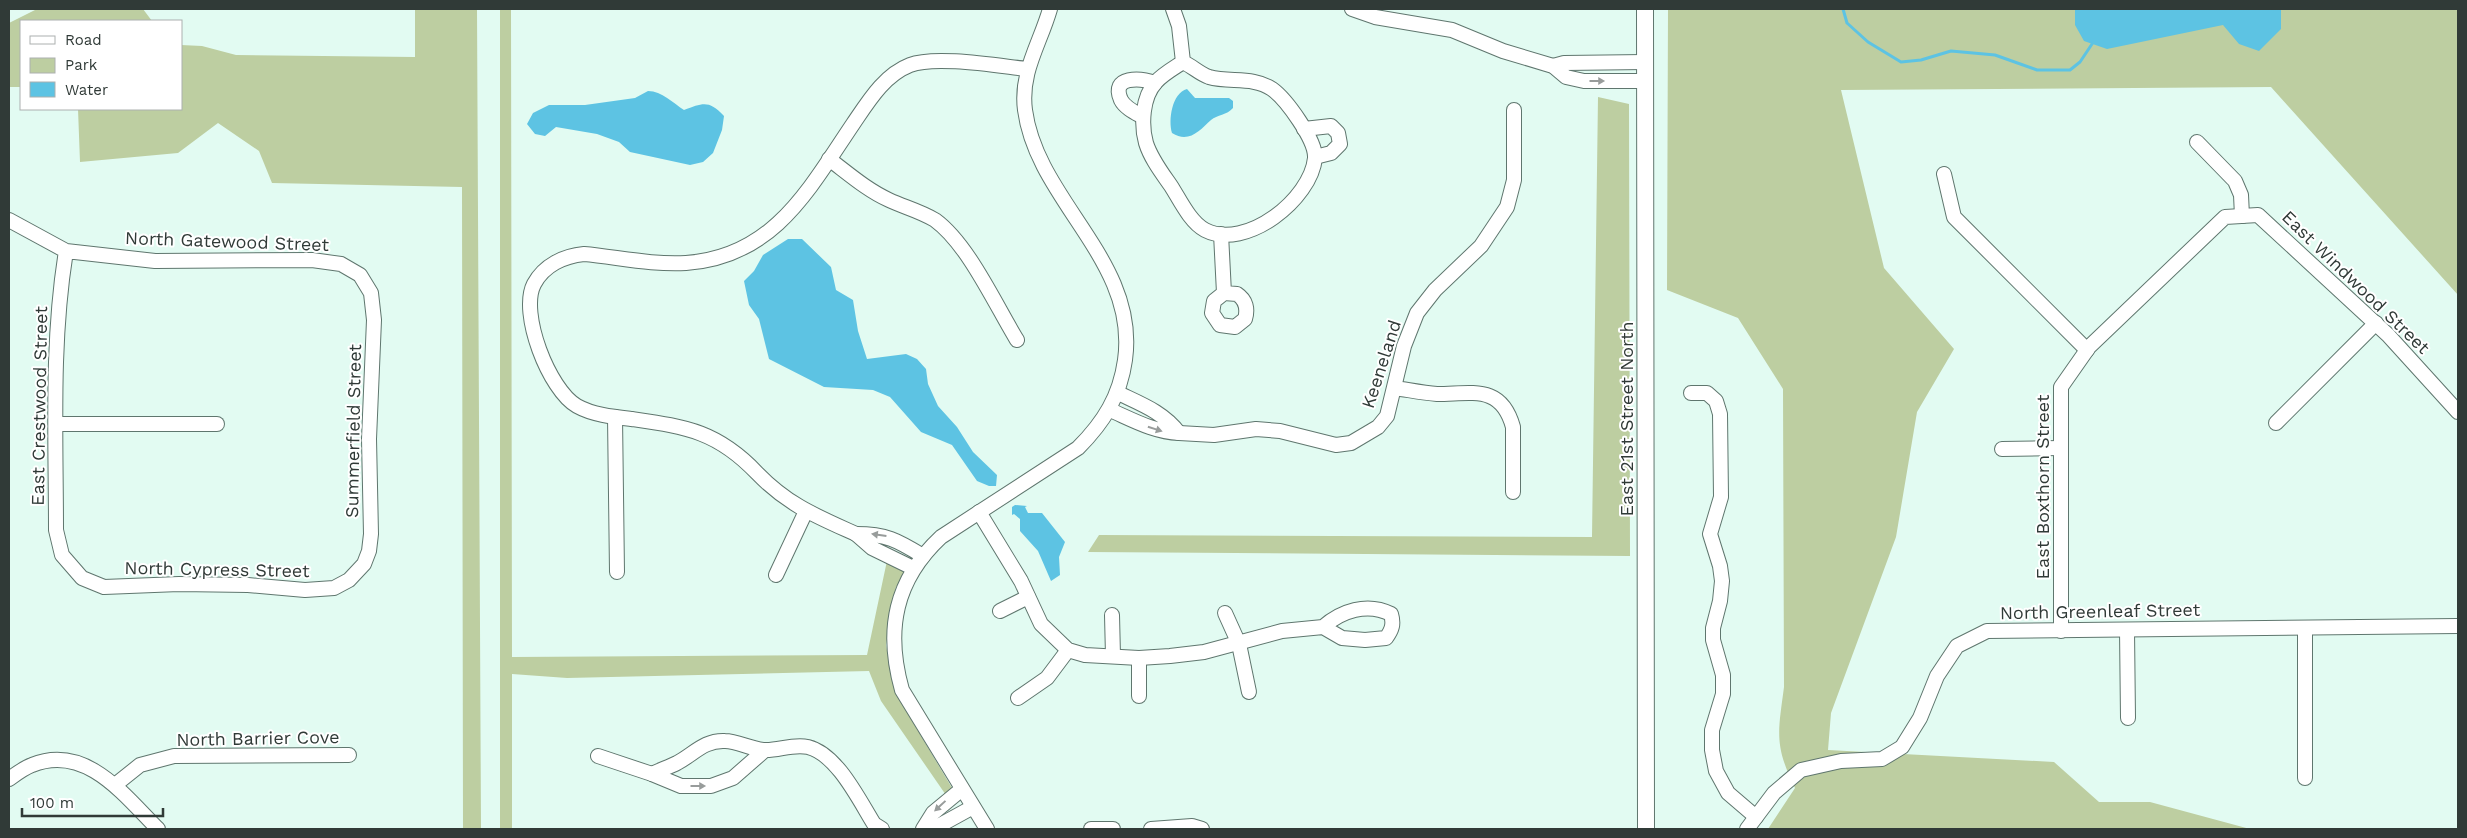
<svg xmlns="http://www.w3.org/2000/svg" width="2467" height="838" viewBox="0 0 2467 838" font-family="'Work Sans',sans-serif">
	<style>
		.green { fill: #bdcea1 }
		.water { fill: #5dc3e3 }
		.lines { fill: none; stroke-linecap: round; stroke-linejoin: round }
		.stream { stroke: #5dc3e3; stroke-width: 3 }
		.minor-casing { stroke: #5f766e; stroke-width: 16 }
		.major-casing { stroke: #5f766e; stroke-width: 18 }
		.minor { stroke: #fff; stroke-width: 14 }
		.major { stroke: #fff; stroke-width: 16 }
		.oneway { fill: #989c9b }
		.labels { text-anchor: middle; dominant-baseline: central; stroke-width: 4; stroke-linejoin: round; paint-order: stroke }
		.street-label { font-size: 18px; fill: #303a37; stroke: #fff }
	</style>
	<rect width="100%" height="100%" fill="#e2fbf2"/>
	<g class="green">
		<polygon points="37,9 143,9 152,21 21,21 21,87 9,87 9,23"/>
		<polygon points="415,9 477,9 481,829 463,829 462,187 272,183 259,151 218,123 178,153 80,162 78,109 181,109 181,45 202,46 236,55 415,57"/>
		<polygon points="500,9 511,9 512,657 867,655 888,556 913,568 896,587 886,645 895,692 952,788 948,798 881,701 869,671 567,678 512,674 512,829 500,829"/>
		<path d="M1668,9h790v286l-187,-208 -430,3 43,178 70,81 -37,63 -21,125 -65,176 -3,37 226,12 45,40h51l100,27h-482l27,-41c-21,-43 -17,-55 -11,-101l-1,-298 -45,-71 -71,-28z"/>
		<polygon points="1598,97 1629,104 1630,556 1088,552 1099,535 1592,537"/>
	</g>
	<g class="water">
		<polygon points="2075,9 2281,9 2281,29 2259,51 2239,44 2223,25 2107,49 2084,41 2075,25"/>
		<path d="M1187,89l8,9h34l4,3v7c-6,7 -16,7 -22,12 -11,10 -22,24 -39,13 -4,-13 0,-40 15,-44z"/>
		<path d="M648,91c14,0 25,12 36,19 19,-7 25,-10 40,6l-2,14 -9,23 -10,9 -13,3 -60,-13 -11,-10 -22,-8 -41,-7 -11,9 -10,-2 -8,-10 6,-11 16,-8h36l50,-7z"/>
		<polygon points="788,239 802,239 831,267 836,290 853,300 858,331 867,359 906,354 917,359 926,369 928,384 938,406 957,427 973,452 997,475 996,486 989,486 977,481 952,445 921,432 890,397 873,390 824,387 769,359 759,319 749,305 744,281 754,271 763,255"/>
		<polygon points="1015,505 1027,506 1025,507 1028,513 1042,513 1065,542 1059,557 1060,575 1051,581 1038,551 1020,531 1020,519 1014,514 1012,515 1012,507"/>
	</g>
	<g class="lines">
		<polyline class="stream" points="1843,9 1847,23 1868,42 1901,62 1921,60 1951,51 1995,55 2037,70 2070,70 2080,62 2092,44"/>
		<g class="minor-casing">
			<g id="minor">
				<path d="M1173,9l6,17 4,36c-9,6 -20,12 -27,20 -14,15 -15,43 -10,61 5,16 16,30 25,43 9,14 19,36 34,44 41,21 106,-31 110,-72 1,-18 -29,-59 -43,-69 -19,-13 -42,-6 -63,-12 -9,-3 -17,-11 -26,-15"/>
				<polyline points="1352,9 1375,17 1452,30 1503,51 1553,66 1566,77 1584,81 1645,81"/>
				<polyline points="1553,66 1564,63 1645,62"/>
				<path d="M1143,117c-7,-4 -18,-9 -22,-17 -11,-25 20,-22 34,-17"/>
				<polyline points="1304,129 1331,126 1338,133 1340,144 1331,153 1315,157"/>
				<polyline points="2197,142 2235,181 2241,195 2242,216"/>
				<path d="M829,159c20,15 38,31 60,41 15,7 31,11 46,20 33,24 60,84 82,120"/>
				<polyline points="1944,174 1954,217 2087,350"/>
				<path d="M9,220l57,31 89,10 157,-1 29,4 19,11 11,18 3,27 -5,119 2,95 -2,17 -5,13 -15,16 -15,8 -29,2 -57,-5 -69,-1 -75,3 -22,-9 -20,-23 -6,-25c0,-93 -5,-187 10,-279"/>
				<path d="M1221,234l3,59 -10,8 -2,12 8,12 15,2 10,-8c3,-10 1,-19 -8,-25l-13,-1"/>
				<path d="M1395,388c14,2 28,5 42,6 35,0 64,-10 76,33v65"/>
				<polyline points="1691,393 1707,393 1716,401 1720,414 1721,497 1710,534 1720,566 1722,581 1720,601 1713,628 1713,640 1723,675 1723,694 1712,730 1712,750 1716,771 1728,793 1756,817"/>
				<path d="M1110,410c23,10 44,22 69,23 -16,-21 -38,-29 -61,-40"/>
				<polyline points="615,417 617,572"/>
				<polyline points="2276,423 2376,323"/>
				<polyline points="56,424 217,424"/>
				<polyline points="1179,433 1214,435 1256,429 1280,431 1336,445 1351,443 1378,427 1387,416 1404,346 1417,313 1435,290 1481,246 1507,207 1514,180 1514,110"/>
				<polyline points="2002,449 2060,448"/>
				<path d="M979,512l42,69 20,43 27,26 17,5 54,3 31,-2 34,-4 78,-21 41,-4 19,11 23,2 21,-2c6,-8 8,-14 5,-24 -24,-12 -50,-3 -68,13"/>
				<path d="M856,534c-40,-18 -68,-29 -99,-61 -40,-42 -71,-46 -125,-54 -18,-2 -39,-4 -55,-13 -28,-16 -58,-93 -43,-122 10,-19 30,-28 50,-30 33,3 68,11 102,9 88,-6 123,-74 167,-139 15,-22 31,-49 57,-59 25,-10 89,1 117,4"/>
				<path d="M913,568l-41,-20 -16,-14c30,0 41,6 67,22"/>
				<polyline points="776,575 806,511"/>
				<polyline points="1000,611 1028,597"/>
				<polyline points="1225,613 1239,644 1249,692"/>
				<polyline points="1112,615 1113,656"/>
				<polyline points="2305,628 2305,778"/>
				<polyline points="2127,630 2128,718"/>
				<polyline points="2061,631 2061,387 2089,347 2225,217 2258,215 2388,335 2458,412"/>
				<polyline points="1139,658 1139,696"/>
				<polyline points="1018,698 1047,678 1068,650"/>
				<polyline points="598,756 652,774 681,786 711,786 733,778 765,750"/>
				<path d="M652,774c8,-4 17,-7 25,-11 17,-9 27,-23 48,-22 13,0 27,9 41,9 14,0 27,-6 42,-3 29,7 51,53 66,77l8,5"/>
				<path d="M9,779c7,-5 15,-11 23,-14 54,-22 93,31 126,64"/>
				<polyline points="115,785 140,765 174,756 349,755"/>
				<polyline points="923,829 933,813 962,789"/>
				<polyline points="933,829 973,807"/>
				<path d="M987,829l-85,-139c-17,-60 -7,-110 39,-153l137,-89c26,-26 42,-52 47,-88 14,-99 -88,-159 -100,-250 -5,-38 15,-66 25,-101"/>
				<polyline points="1091,829 1113,829"/>
				<polyline points="1151,829 1192,826 1202,829"/>
				<polyline points="1747,829 1774,793 1801,770 1841,761 1882,759 1902,747 1920,718 1937,676 1957,646 1987,631 2458,626"/>
			</g>
		</g>
		<g class="major-casing">
			<polyline id="major" points="1645,9 1646,829"/>
		</g>
		<use href="#minor" class="minor"/>
		<use href="#major" class="major"/>
	</g>
	<defs><path id="oneway-solid" d="M-6-.8H1V-3.2L6.5 0L1 3.2V.8H-6Z" transform="scale(1.25)"/></defs>
	<g class="oneway">
		<use href="#oneway-solid" transform="translate(1597 81)"/>
		<use href="#oneway-solid" transform="translate(1155 429) rotate(18)"/>
		<use href="#oneway-solid" transform="translate(879 535) rotate(-172)"/>
		<use href="#oneway-solid" transform="translate(698 786)"/>
		<use href="#oneway-solid" transform="translate(940 806) rotate(137)"/>
	</g>
	<g class="labels">
		<g class="street-label">
			<text transform="translate(227 241) rotate(2)">North Gatewood Street</text>
			<text transform="translate(2356 282) rotate(44)">East Windwood Street</text>
			<text transform="translate(1381 364) rotate(-72)">Keeneland</text>
			<text transform="translate(39 406) rotate(-89)">East Crestwood Street</text>
			<text transform="translate(1626 419) rotate(-90)">East 21st Street North</text>
			<text transform="translate(353 431) rotate(-89)">Summerfield Street</text>
			<text transform="translate(2042 487) rotate(-90)">East Boxthorn Street</text>
			<text transform="translate(217 569) rotate(1)">North Cypress Street</text>
			<text transform="translate(2100 611) rotate(-1)">North Greenleaf Street</text>
			<text transform="translate(258 738) rotate(-1)">North Barrier Cove</text>
		</g>
	</g>
	<rect width="2467" height="838" fill="none" stroke="#303a37" stroke-width="20"/>
	<rect x="20" y="20" width="162" height="90" fill="#ffffff" stroke="#acb0af"/>
	<rect x="30" y="36" width="25" height="8" fill="#ffffff" stroke="#acb0af"/>
	<text x="65" y="45" font-size="15" fill="#303a37">Road</text>
	<rect x="30" y="58" width="25" height="15" fill="#bdcea1" stroke="#acb0af"/>
	<text x="65" y="70" font-size="15" fill="#303a37">Park</text>
	<rect x="30" y="82" width="25" height="15" fill="#5dc3e3" stroke="#acb0af"/>
	<text x="65" y="95" font-size="15" fill="#303a37">Water</text>
	<path d="M22 808v8h141v-8" fill="none" stroke="#303a37" stroke-width="2.5"/>
	<text x="30" y="808" font-size="15" fill="#303a37" stroke="#ffffff" stroke-width="4" paint-order="stroke">100 m</text>
</svg>
